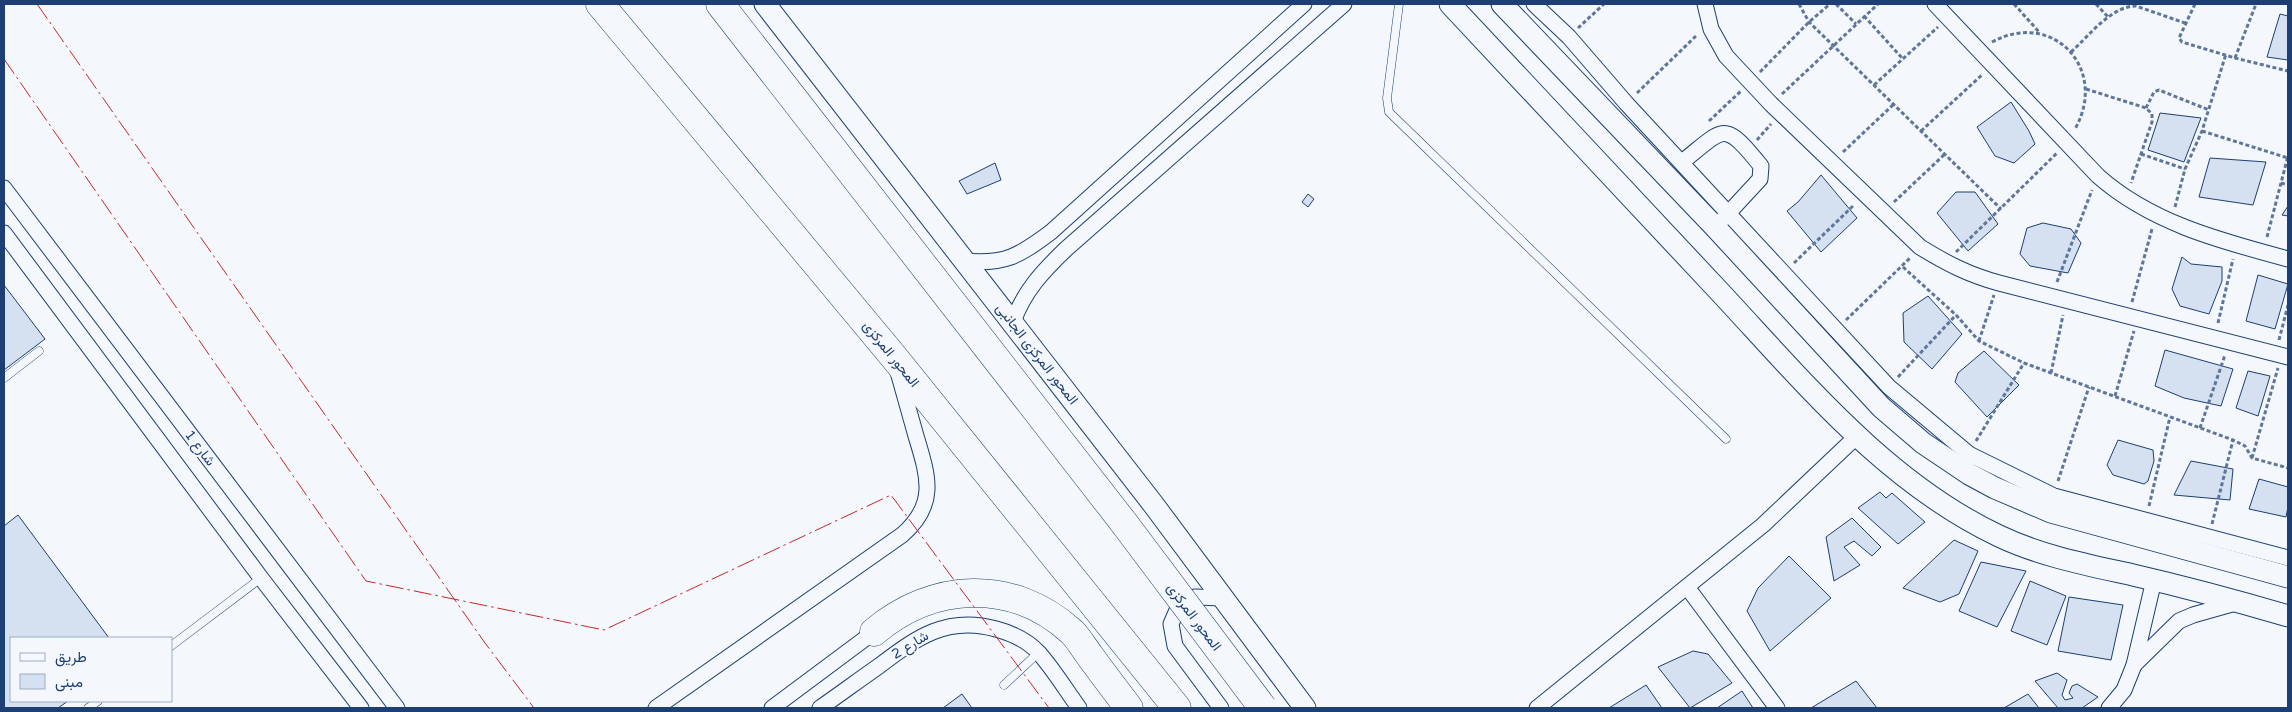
<svg xmlns="http://www.w3.org/2000/svg" width="2292" height="712" viewBox="0 0 2292 712" font-family="'Varela Round',Vazirmatn,sans-serif">
	<style>
		.building { fill: #d5e0f0; stroke: #1d3f73 }
		.lines { fill: none; stroke-linecap: round; stroke-linejoin: round }
		.lane-casing { stroke: #1d3f73; stroke-width: 9 }
		.street-casing { stroke: #1d3f73; stroke-width: 17 }
		.secondary-casing { stroke: #1d3f73; stroke-width: 23 }
		.highway-casing { stroke: #1d3f73; stroke-width: 29 }
		.path { stroke: #5e769c; stroke-width: 3; stroke-dasharray: 4 2.5; stroke-linecap: butt }
		.lane { stroke: #f4f7fb; stroke-width: 8 }
		.street { stroke: #f4f7fb; stroke-width: 15 }
		.secondary { stroke: #f4f7fb; stroke-width: 21 }
		.highway { stroke: #f4f7fb; stroke-width: 28 }
		.highway-bridge-casing { stroke: #1d3f73; stroke-width: 29; stroke-linecap: butt }
		.highway-bridge { stroke: #f4f7fb; stroke-width: 28 }
		.power { stroke: #c62828; stroke-width: 1; stroke-dasharray: 18 4 2.5 4; stroke-linecap: butt }
		.labels { text-anchor: middle; dominant-baseline: central; stroke-width: 4; stroke-linejoin: round; paint-order: stroke }
		.street-label { font-size: 14px; fill: #1d3f73; stroke: #f4f7fb }
	</style>
	<rect width="100%" height="100%" fill="#f4f7fb"/>
	<g class="building">
		<polygon points="2280,14 2288,16 2288,60 2267,57"/>
		<polygon points="2011,102 2029,131 2035,144 2014,163 1995,156 1977,127"/>
		<polygon points="2160,113 2201,118 2184,162 2148,150"/>
		<polygon points="2210,158 2266,162 2253,205 2199,197"/>
		<polygon points="995,163 1001,180 967,194 959,181"/>
		<polygon points="1821,175 1857,218 1821,252 1787,211 1798,202"/>
		<polygon points="1956,192 1975,192 1998,224 1968,251 1937,213"/>
		<polygon points="1308,194 1314,199 1308,207 1302,202"/>
		<polygon points="2288,206 2288,216 2282,215"/>
		<polygon points="2043,223 2071,229 2081,243 2068,273 2030,266 2020,254 2027,228"/>
		<polygon points="2182,257 2191,264 2222,267 2222,281 2209,314 2180,306 2172,289"/>
		<polygon points="2258,275 2288,284 2275,329 2246,321"/>
		<polygon points="4,285 45,339 4,370"/>
		<polygon points="1928,296 1962,334 1932,369 1904,342 1903,313"/>
		<polygon points="2165,350 2233,369 2221,406 2184,398 2155,386"/>
		<polygon points="1984,351 2019,385 1987,417 1955,382 1958,373"/>
		<polygon points="2248,371 2270,376 2258,416 2236,408"/>
		<polygon points="2118,440 2153,450 2154,461 2148,481 2144,484 2113,475 2107,465"/>
		<polygon points="2191,461 2233,469 2230,500 2174,495"/>
		<polygon points="2259,479 2288,487 2288,507 2286,517 2249,509"/>
		<polygon points="1880,492 1886,498 1892,493 1925,522 1898,544 1858,508"/>
		<polygon points="18,515 109,638 11,638 11,701 68,701 58,708 4,708 4,526"/>
		<polygon points="1852,518 1881,547 1872,556 1854,541 1844,547 1860,565 1834,581 1826,537"/>
		<polygon points="1954,540 1978,551 1959,594 1940,602 1903,588"/>
		<polygon points="1789,556 1831,598 1770,651 1747,611 1758,588"/>
		<polygon points="1981,562 2026,571 1997,627 1959,611"/>
		<polygon points="2030,581 2066,596 2047,645 2011,631"/>
		<polygon points="2069,597 2123,605 2111,660 2058,651"/>
		<polygon points="1693,651 1708,654 1732,683 1690,708 1658,667"/>
		<polygon points="2057,673 2067,680 2062,695 2065,700 2073,698 2069,693 2072,686 2077,684 2098,697 2082,708 2058,708 2035,681"/>
		<polygon points="1856,681 1877,708 1811,708"/>
		<polygon points="1646,685 1662,708 1609,708"/>
		<polygon points="1742,691 1753,708 1717,708"/>
		<polygon points="962,694 972,708 943,708"/>
		<polygon points="2028,694 2039,708 2004,708"/>
	</g>
	<g class="lines">
		<g class="lane-casing">
			<g id="lane">
				<polyline points="1399,4 1387,98 1389,112 1726,439"/>
				<polyline points="4,378 39,351"/>
				<polyline points="171,646 261,578"/>
				<polyline points="1004,685 1038,653"/>
				<polyline points="88,708 98,701"/>
			</g>
		</g>
		<g class="street-casing">
			<g id="street">
				<polyline points="1534,4 1569,37 1626,103 1889,387 1969,454 2054,496 2288,558"/>
				<path d="M1705,4l6,25 15,27 45,48 149,143c26,16 49,28 79,36l289,74"/>
				<path d="M1935,4l163,172c53,47 123,65 190,83"/>
				<path d="M1682,162c43,-34 41,-43 79,4l-1,13 -37,40"/>
				<polyline points="4,188 397,708"/>
				<polyline points="4,233 261,578 361,708"/>
				<path d="M963,261c42,4 56,-5 88,-29l253,-228"/>
				<path d="M1013,322c11,-31 30,-51 53,-73l278,-245"/>
				<polyline points="1687,587 1777,708"/>
				<polyline points="2134,665 2179,621 2193,615 2239,602"/>
				<path d="M656,708l246,-173c36,-31 26,-59 14,-99 -6,-21 -12,-43 -18,-64"/>
				<polyline points="772,708 874,632"/>
				<path d="M820,708c20,-14 39,-28 59,-42 37,-28 68,-51 117,-37 15,4 32,12 43,24 15,17 27,37 40,55"/>
				<polyline points="1221,708 1175,646 1171,624 1178,608 1195,597 1223,598"/>
				<polyline points="1537,708 1763,525 1857,436"/>
				<polyline points="2109,708 2124,690 2134,665 2154,580"/>
			</g>
		</g>
		<g class="secondary-casing">
			<g id="secondary">
				<polyline points="765,4 1153,504 1305,708"/>
				<path d="M1450,4c89,95 179,191 268,286 85,91 167,192 281,246 42,20 89,29 134,39 52,12 104,26 155,41"/>
				<polyline points="1502,4 1715,227 1881,407 1923,443 1969,474 1995,488 2051,512 2288,577"/>
			</g>
		</g>
		<g class="highway-casing">
			<g id="highway">
				<polyline points="600,4 893,356 1177,708"/>
				<polyline points="720,4 1124,523"/>
				<path d="M874,632c59,-50 139,-54 198,0 7,7 12,16 18,24 13,18 26,35 39,52"/>
			</g>
		</g>
		<g class="path">
			<polyline points="1799,4 1809,22 2001,209"/>
			<polyline points="1836,4 1856,24"/>
			<polyline points="2014,4 2040,33"/>
			<polyline points="2096,4 2109,18"/>
			<polyline points="2195,4 2179,38 2182,42 2235,58 2288,71"/>
			<polyline points="1864,16 1903,59"/>
			<polyline points="1578,28 1604,4"/>
			<path d="M1992,42c61,-33 117,27 83,87"/>
			<path d="M2071,52c18,-16 40,-46 65,-46l49,17"/>
			<polyline points="2235,58 2256,4"/>
			<polyline points="1760,72 1809,22 1830,4"/>
			<polyline points="1874,85 1938,27"/>
			<polyline points="2086,89 2146,108 2152,114 2152,122 2131,183"/>
			<polyline points="1637,93 1697,35"/>
			<polyline points="1782,94 1878,4"/>
			<polyline points="2146,108 2154,92 2159,90 2209,110"/>
			<polyline points="1709,121 1741,91"/>
			<polyline points="1921,131 1983,74"/>
			<polyline points="2202,131 2288,158"/>
			<polyline points="1757,140 1771,124"/>
			<polyline points="1843,152 1894,104"/>
			<polyline points="2141,154 2185,169"/>
			<polyline points="2281,183 2288,185"/>
			<polyline points="1894,202 1945,154"/>
			<polyline points="2175,207 2185,169 2202,131 2226,54"/>
			<polyline points="2267,237 2288,156"/>
			<polyline points="1956,252 2057,153"/>
			<polyline points="1794,263 1854,205"/>
			<polyline points="1903,267 1956,315 1979,341 2024,363 2233,440 2245,446 2252,458 2288,468"/>
			<polyline points="2057,282 2092,190"/>
			<polyline points="2132,302 2152,229"/>
			<polyline points="1846,320 1910,258"/>
			<polyline points="2218,323 2233,259"/>
			<polyline points="2279,340 2288,305"/>
			<polyline points="1979,341 1994,295"/>
			<polyline points="2051,373 2063,315"/>
			<polyline points="1898,377 1956,315"/>
			<polyline points="2115,396 2134,331"/>
			<polyline points="2200,428 2225,355"/>
			<polyline points="1976,441 2024,363"/>
			<polyline points="2252,458 2278,368"/>
			<polyline points="2058,481 2089,387"/>
			<polyline points="2149,506 2170,417"/>
			<polyline points="2212,524 2233,440"/>
		</g>
		<use href="#lane" class="lane"/>
		<use href="#street" class="street"/>
		<use href="#secondary" class="secondary"/>
		<use href="#highway" class="highway"/>
		<g class="highway-bridge-casing">
			<polyline id="highway-bridge" points="1124,523 1263,708"/>
		</g>
		<use href="#highway-bridge" class="highway-bridge"/>
		<g class="power">
			<polyline points="37,4 485,643 534,708"/>
			<polyline points="4,59 366,581 604,630 891,495 1049,708"/>
		</g>
	</g>
	<g class="labels">
		<g class="street-label">
			<text transform="translate(891 354) rotate(51)">المحور المركزى</text>
			<text transform="translate(1037 354) rotate(52)">المحور المركزى الجانبى</text>
			<text transform="translate(200 448) rotate(53)">شارع 1</text>
			<text transform="translate(1194 617) rotate(53)">المحور المركزى</text>
			<text transform="translate(910 645) rotate(-32)">شارع 2</text>
		</g>
	</g>
	<rect width="2292" height="712" fill="none" stroke="#1d3f73" stroke-width="10"/>
	<rect x="10" y="637" width="162" height="65" fill="#f4f7fb" stroke="#9eadc5"/>
	<rect x="20" y="653" width="25" height="8" fill="#f4f7fb" stroke="#9eadc5"/>
	<text x="55" y="662" font-size="15" fill="#1d3f73">طريق</text>
	<rect x="20" y="674" width="25" height="15" fill="#d5e0f0" stroke="#9eadc5"/>
	<text x="55" y="687" font-size="15" fill="#1d3f73">مبنى</text>
</svg>
